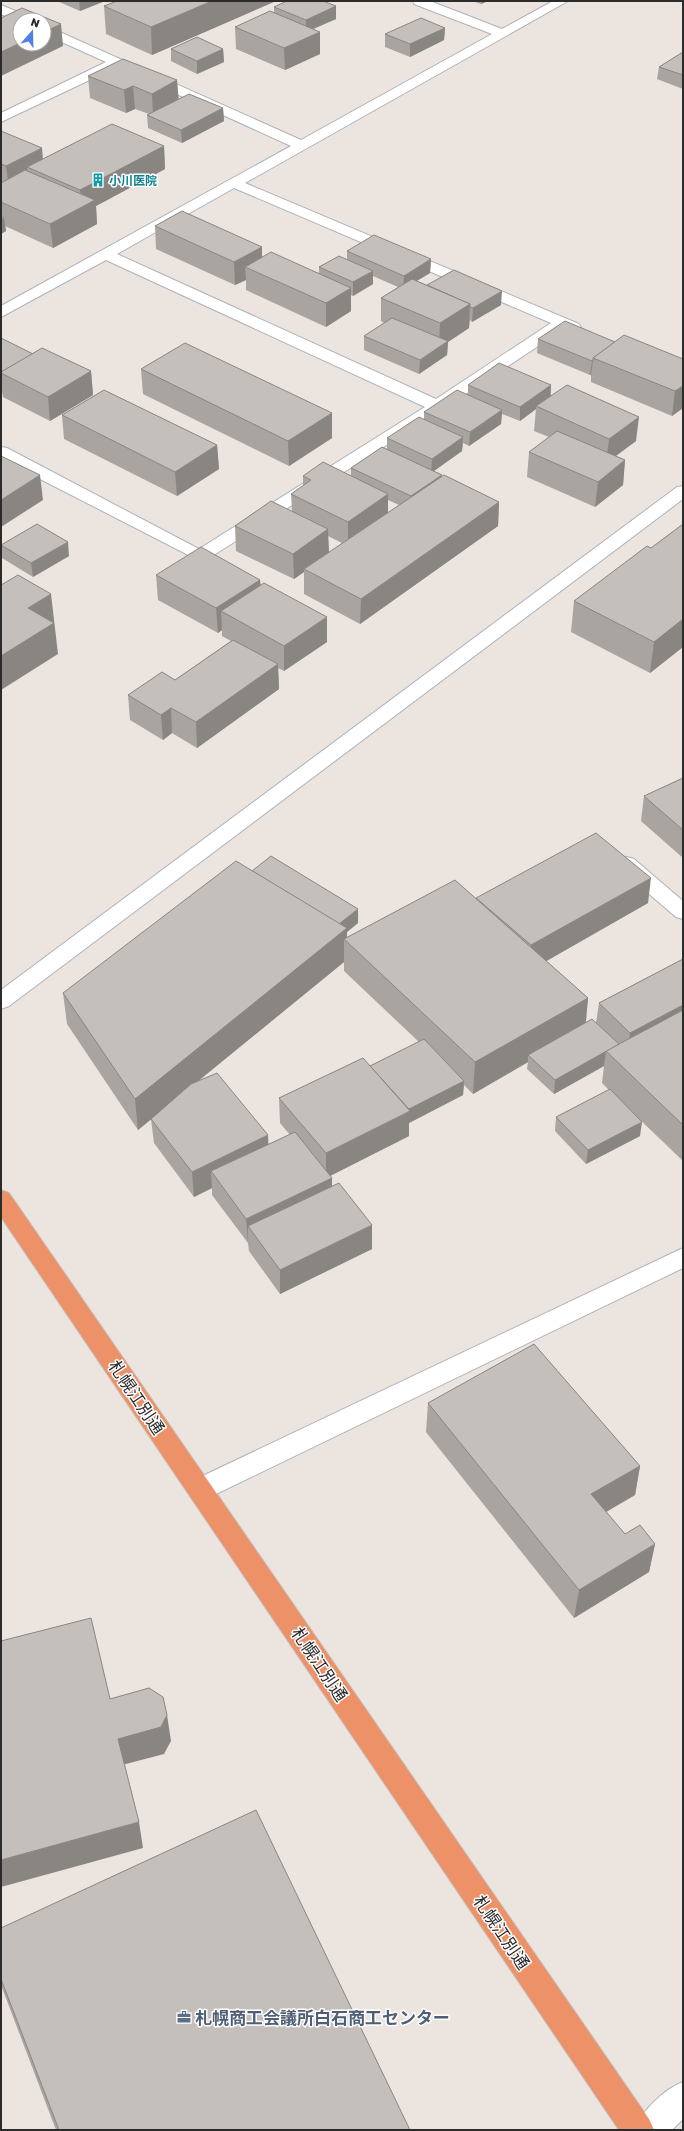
<svg xmlns="http://www.w3.org/2000/svg" width="684" height="2131" viewBox="0 0 684 2131" font-family="'Golos Text','Noto Sans JP',sans-serif">
	<style>
		.lines { fill: none; stroke-linecap: round; stroke-linejoin: round }
		.minor-casing { stroke: #afb2ba; stroke-width: 2 }
		.highway-casing { stroke: #c4c4c4; stroke-width: 2 }
		.minor { fill: #fff; fill-rule: evenodd }
		.highway { fill: #ec9168; fill-rule: evenodd }
		.wall { fill: #a9a4a0; fill-rule: evenodd }
		.shaded-wall { fill: #898682 }
		.building { fill: #c4bfba; stroke: #898682 }
		.labels { text-anchor: middle; dominant-baseline: central; stroke-width: 3; stroke-linejoin: round; paint-order: stroke }
		.far-culture-label { font-size: 12px; font-weight: bold; fill: #0d838f; stroke: #fff; text-anchor: start }
		.near-street-label { font-size: 17px; fill: #2b2b2b; stroke: #fff }
		.near-service-label { font-size: 17px; font-weight: bold; fill: #4e5e75; stroke: #fff; text-anchor: start }
	</style>
	<rect width="100%" height="100%" fill="#ebe4df"/>
	<g class="lines">
		<g class="minor-casing">
			<g id="minor">
				<path d="M413,1h17l72,28 51,-28h15l-323,182 334,141 2,3 -2,3 -6,2 -9,-3 -121,80 -237,151 -6,1 -199,-102v-12l6,1 192,101 226,-142 -319,-147 -105,57v-11l290,-160 -174,-79 -116,55v-9l105,-51 -62,-28v-9l257,115 191,-106 -78,-30zM234,188l317,135 -115,76 -319,-145z"/>
				<polygon points="1,5 30,17 31,20 20,20 20,23 1,14"/>
				<polygon points="683,486 683,499 9,1006 1,1009 1,990 677,487"/>
				<polygon points="627,857 634,859 683,901 683,919 676,917 620,869 617,864 620,859"/>
				<polygon points="683,1248 683,1268 210,1497 201,1500 192,1497 188,1489 192,1481"/>
				<path d="M683,2082v37l-11,11h-38c8,-19 30,-41 49,-48z"/>
			</g>
		</g>
		<g class="highway-casing">
			<polygon id="highway" points="1,1190 9,1193 649,2119 654,2130 619,2130 1,1217"/>
		</g>
		<use href="#minor" class="minor"/>
		<use href="#highway" class="highway"/>
	</g>
	<g class="wall">
		<polygon points="57,1 105,1 80,11"/>
		<polygon points="117,1 276,1 152,55 106,34 104,6"/>
		<polygon points="472,1 488,1 481,4"/>
		<polygon points="336,6 336,19 313,29 320,54 285,70 236,49 235,27 274,13 274,7"/>
		<polygon points="445,28 444,40 410,57 385,47 385,34"/>
		<polygon points="171,49 223,49 224,62 197,74 171,61"/>
		<polygon points="683,52 683,89 657,79 659,67"/>
		<polygon points="88,76 177,80 178,100 223,108 224,121 182,143 148,128 147,115 149,114 135,109 126,113 90,98"/>
		<polygon points="1,131 43,159 164,146 165,169 96,206 97,224 53,248 5,226 6,231 1,234"/>
		<polygon points="155,226 262,247 262,257 319,273 319,267 347,259 347,251 431,259 430,273 417,281 427,285 501,305 472,322 470,320 469,328 448,342 447,355 419,374 364,350 364,336 384,323 381,321 381,298 398,287 373,276 373,284 353,296 351,295 351,311 326,327 246,290 246,280 235,285 156,249"/>
		<polygon points="1,338 33,354 91,371 93,395 50,421 3,397 2,391 1,391"/>
		<polygon points="538,339 615,342 683,359 683,408 672,416 591,382 591,375 590,375 537,353"/>
		<polygon points="141,369 332,413 332,438 289,466 143,394"/>
		<path d="M468,385h83v11l85,45 -20,15 9,4 -2,25 -28,22 -68,-30 2,-25 20,-15 -15,-6 2,-22 -16,12 -18,-7 -1,10 -32,22 -6,-3 -1,8 -28,20 8,4v2l57,25 -1,24 -138,98 -56,-30v-22l-10,7 -58,-28 -1,-25 57,-15 -1,-17 12,-8v-10h48v-8l36,-19v-11l37,-19v-7l44,-18zM388,500l11,5 -11,8zM328,536l14,7 -13,10z"/>
		<polygon points="62,415 217,445 219,469 177,496 64,439"/>
		<polygon points="683,524 683,647 650,673 571,632 574,601 651,548"/>
		<polygon points="1,544 69,556 33,577 2,558"/>
		<polygon points="156,575 260,580 261,586 327,617 327,642 284,671 278,668 279,689 197,748 172,733 163,740 130,720 128,695 175,680 231,641 222,636 222,630 218,633 158,600"/>
		<polygon points="683,778 683,858 641,821 644,796"/>
		<path d="M252,871l106,38v14l-11,9v6l129,-40 172,5 -102,58 42,37 -2,24 10,1 3,-20 84,-44v202l-51,-49 8,24 -54,28 -31,-33 1,-14 53,-27 -7,-7 2,-17 -50,28 -27,-25 1,-7 -55,32 -9,-9 -1,10 -54,28v13l-79,40 2,10 40,63 -92,45 -31,-43 -1,-8 -36,-48v-7l-18,9 -40,-54 -3,-24 -13,11 -71,-106 -4,-31zM344,962v9l75,71 -49,24 -91,32 1,25 10,12 -21,9 -72,-62z"/>
		<polygon points="428,1403 640,1466 635,1495 606,1512 625,1534 655,1544 649,1572 574,1618 426,1432"/>
		<polygon points="1,1928 410,2130 56,2130 1,1985"/>
	</g>
	<g class="shaded-wall">
		<polygon points="79,1 105,1 80,11"/>
		<polygon points="212,1 276,1 152,55 151,27"/>
		<polygon points="482,1 488,1 481,4"/>
		<polygon points="336,6 336,19 306,32 306,20"/>
		<polygon points="61,24 63,46 1,76 1,52 20,43 20,44 44,44 44,32"/>
		<polygon points="445,28 444,40 410,57 410,44"/>
		<polygon points="320,32 320,54 285,70 284,48"/>
		<polygon points="223,49 224,62 197,74 197,61"/>
		<polygon points="177,80 179,103 153,116 152,94"/>
		<polygon points="133,86 135,109 126,113 124,90"/>
		<polygon points="223,108 224,121 182,143 181,130"/>
		<polygon points="164,146 165,169 96,206 97,224 53,248 50,224 82,207 80,190"/>
		<polygon points="42,148 44,171 27,167 29,179 9,189 6,166"/>
		<polygon points="4,218 6,231 1,234 1,220"/>
		<polygon points="262,247 262,270 245,267 246,280 235,285 234,262"/>
		<polygon points="431,259 430,273 403,289 404,276"/>
		<polygon points="373,271 373,284 353,296 353,282"/>
		<polygon points="351,288 351,311 326,327 326,303"/>
		<polygon points="502,291 501,305 472,322 473,308"/>
		<polygon points="470,304 469,328 448,342 447,355 419,374 420,360 439,347 440,323"/>
		<polygon points="592,361 593,361 591,375 590,375"/>
		<polygon points="91,371 93,395 50,421 48,397"/>
		<polygon points="551,385 550,399 536,406 536,409 520,421 520,407"/>
		<polygon points="683,386 683,408 672,416 675,391"/>
		<polygon points="502,410 501,424 469,446 470,432"/>
		<polygon points="332,413 332,438 289,466 288,441"/>
		<polygon points="639,417 636,441 606,463 609,439"/>
		<polygon points="463,437 462,451 431,473 432,459"/>
		<polygon points="217,445 219,469 177,496 175,472"/>
		<polygon points="625,460 623,485 595,507 598,482"/>
		<polygon points="40,475 43,500 1,527 1,500"/>
		<polygon points="442,475 441,489 410,510 411,496"/>
		<polygon points="388,494 388,519 348,546 348,522"/>
		<polygon points="499,502 498,526 360,624 361,599"/>
		<polygon points="328,529 329,554 304,569 304,572 294,579 293,554"/>
		<polygon points="68,542 69,556 33,577 31,563"/>
		<polygon points="260,580 261,605 221,611 222,630 218,633 216,608"/>
		<polygon points="51,594 58,654 1,690 1,656 28,608"/>
		<polygon points="327,617 327,642 284,671 284,646"/>
		<polygon points="683,619 683,647 650,673 654,642"/>
		<polygon points="278,664 279,689 197,748 196,722"/>
		<polygon points="171,708 172,733 163,740 161,715"/>
		<polygon points="651,878 648,903 529,971 531,945"/>
		<polygon points="358,909 358,923 347,932 347,942 344,939 344,962 138,1130 135,1099 334,928"/>
		<polygon points="588,998 585,1029 528,1055 528,1062 473,1094 475,1062"/>
		<polygon points="683,1005 683,1028 627,1058 630,1033"/>
		<polygon points="619,1044 606,1051 604,1066 554,1094 555,1080"/>
		<polygon points="464,1081 463,1095 409,1123 409,1136 326,1178 326,1153 409,1112 409,1109"/>
		<polygon points="642,1122 640,1136 586,1164 588,1150"/>
		<polygon points="268,1135 269,1160 211,1171 212,1188 194,1197 192,1172"/>
		<polygon points="332,1178 332,1203 248,1226 248,1243 246,1219"/>
		<polygon points="372,1225 372,1249 280,1294 280,1270"/>
		<polygon points="640,1466 635,1495 587,1523 591,1494"/>
		<polygon points="655,1544 649,1572 574,1618 579,1590"/>
		<polygon points="167,1715 171,1741 164,1754 122,1765 118,1739"/>
		<polygon points="139,1822 143,1848 1,1887 1,1860"/>
	</g>
	<g class="building">
		<polygon points="117,1 212,1 151,27 104,6"/>
		<polygon points="287,1 323,1 336,6 306,20 274,7"/>
		<polygon points="22,8 61,24 44,32 44,20 20,20 20,43 1,52 1,18"/>
		<polygon points="270,11 320,32 284,48 235,27"/>
		<polygon points="421,18 445,28 410,44 385,34"/>
		<polygon points="197,37 223,49 197,61 171,49"/>
		<polygon points="683,52 683,75 659,67"/>
		<polygon points="123,59 177,80 152,94 133,86 124,90 88,76"/>
		<polygon points="189,94 223,108 181,130 147,115"/>
		<polygon points="112,124 164,146 80,190 27,167"/>
		<polygon points="1,131 42,148 6,166 1,164"/>
		<polygon points="25,170 95,200 50,224 1,202 1,183"/>
		<polygon points="182,211 262,247 234,262 155,226"/>
		<polygon points="1,216 4,218 1,220"/>
		<polygon points="374,235 431,259 404,276 347,251"/>
		<polygon points="271,252 351,288 326,303 245,267"/>
		<polygon points="339,256 373,271 353,282 319,267"/>
		<polygon points="454,270 502,291 473,308 470,307 470,304 427,285"/>
		<polygon points="412,279 470,304 440,323 381,298"/>
		<polygon points="392,318 448,341 420,360 364,336"/>
		<polygon points="565,321 615,342 593,358 593,361 592,361 538,339"/>
		<polygon points="624,335 683,359 683,386 675,391 593,358"/>
		<polygon points="1,338 33,354 1,372"/>
		<polygon points="185,343 332,413 288,441 141,369"/>
		<polygon points="42,348 91,371 48,397 1,373 1,372"/>
		<polygon points="499,363 551,385 520,407 468,385"/>
		<polygon points="567,385 639,417 609,439 536,406"/>
		<polygon points="104,390 217,445 175,472 62,415"/>
		<polygon points="457,390 502,410 470,432 424,412"/>
		<polygon points="419,417 463,437 432,459 387,438"/>
		<polygon points="557,431 625,460 598,482 529,452"/>
		<polygon points="382,447 442,475 411,496 351,468"/>
		<polygon points="1,456 40,475 1,500"/>
		<polygon points="323,462 388,494 348,522 291,494 311,480 303,476"/>
		<polygon points="444,475 499,502 361,599 304,569"/>
		<polygon points="271,501 328,529 293,554 235,526"/>
		<polygon points="37,524 68,542 31,563 1,545"/>
		<polygon points="683,524 683,619 654,642 574,601 647,546 651,548"/>
		<polygon points="201,547 260,580 216,608 156,575"/>
		<polygon points="18,575 51,594 28,608 54,623 1,656 1,585"/>
		<polygon points="264,583 327,617 284,646 221,611"/>
		<polygon points="233,640 278,664 196,722 171,708 161,715 128,695 162,672 175,680"/>
		<polygon points="683,778 683,830 644,796"/>
		<polygon points="596,833 651,878 531,945 476,898"/>
		<polygon points="271,856 358,909 339,924 252,871"/>
		<polygon points="236,861 347,928 135,1099 63,993"/>
		<polygon points="455,880 588,998 475,1062 344,939"/>
		<polygon points="683,959 683,1005 630,1033 599,1003"/>
		<polygon points="683,1010 683,1125 606,1051"/>
		<polygon points="592,1019 619,1044 555,1080 528,1055"/>
		<polygon points="424,1039 464,1081 409,1109 370,1066"/>
		<polygon points="363,1058 410,1111 326,1153 279,1098"/>
		<polygon points="217,1073 268,1135 192,1172 151,1119 191,1084"/>
		<polygon points="610,1089 642,1122 588,1150 556,1117"/>
		<polygon points="295,1132 332,1178 246,1219 211,1171"/>
		<polygon points="339,1183 372,1225 280,1270 248,1226"/>
		<polygon points="534,1344 640,1466 591,1494 625,1534 640,1525 655,1544 579,1590 428,1403"/>
		<polygon points="91,1618 110,1699 149,1688 163,1697 167,1715 161,1727 118,1739 139,1822 1,1860 1,1641"/>
		<polygon points="256,1810 410,2130 59,2130 1,1979 1,1928"/>
	</g>
	<defs>
		<g id="building-bare" transform="scale(1.08)"><path d="M-4-6H4V6H1V3H-1V6H-4ZM-2.5-4.3h1.7v1.8h-1.7ZM.8-4.3h1.7v1.8H.8ZM-2.5-1h1.7V.8h-1.7ZM.8-1h1.7V.8H.8Z" fill="#0f9aa8" stroke="#fff" stroke-width="2.5" paint-order="stroke"/></g>
		<g id="office-bare" transform="scale(1.08)"><path d="M-6-3h4V-5.5h4V-3h4V5H-6ZM-1-4.5V-3h2v-1.5ZM-6 0V1H6V0Z" fill="#5c6f8a" stroke="#fff" stroke-width="2.5" paint-order="stroke"/></g>
	</defs>
	<g fill-rule="evenodd">
		<use href="#building-bare" x="98" y="180"/>
		<use href="#office-bare" x="184" y="2017"/>
	</g>
	<g class="labels">
		<g class="far-culture-label">
			<text x="109" y="180">小川医院</text>
		</g>
		<g class="near-street-label">
			<text transform="translate(137 1397) rotate(56)">札幌江別通</text>
			<text transform="translate(320 1664) rotate(56)">札幌江別通</text>
			<text transform="translate(502 1932) rotate(56)">札幌江別通</text>
		</g>
		<g class="near-service-label">
			<text x="195" y="2017">札幌商工会議所白石商工センター</text>
		</g>
	</g>
	<rect width="684" height="2131" fill="none" stroke="#2b2b2b" stroke-width="4"/>
	<g transform="translate(32 32) rotate(20)"><circle r="19" fill="#ffffff" stroke="#aaaaaa"/>
	<path d="M0-3L7 15L0 10L-7 15Z" fill="#5180e6"/>
	<text y="-6" font-size="11" font-weight="bold" text-anchor="middle" fill="#2b2b2b">N</text>
	</g>
</svg>
